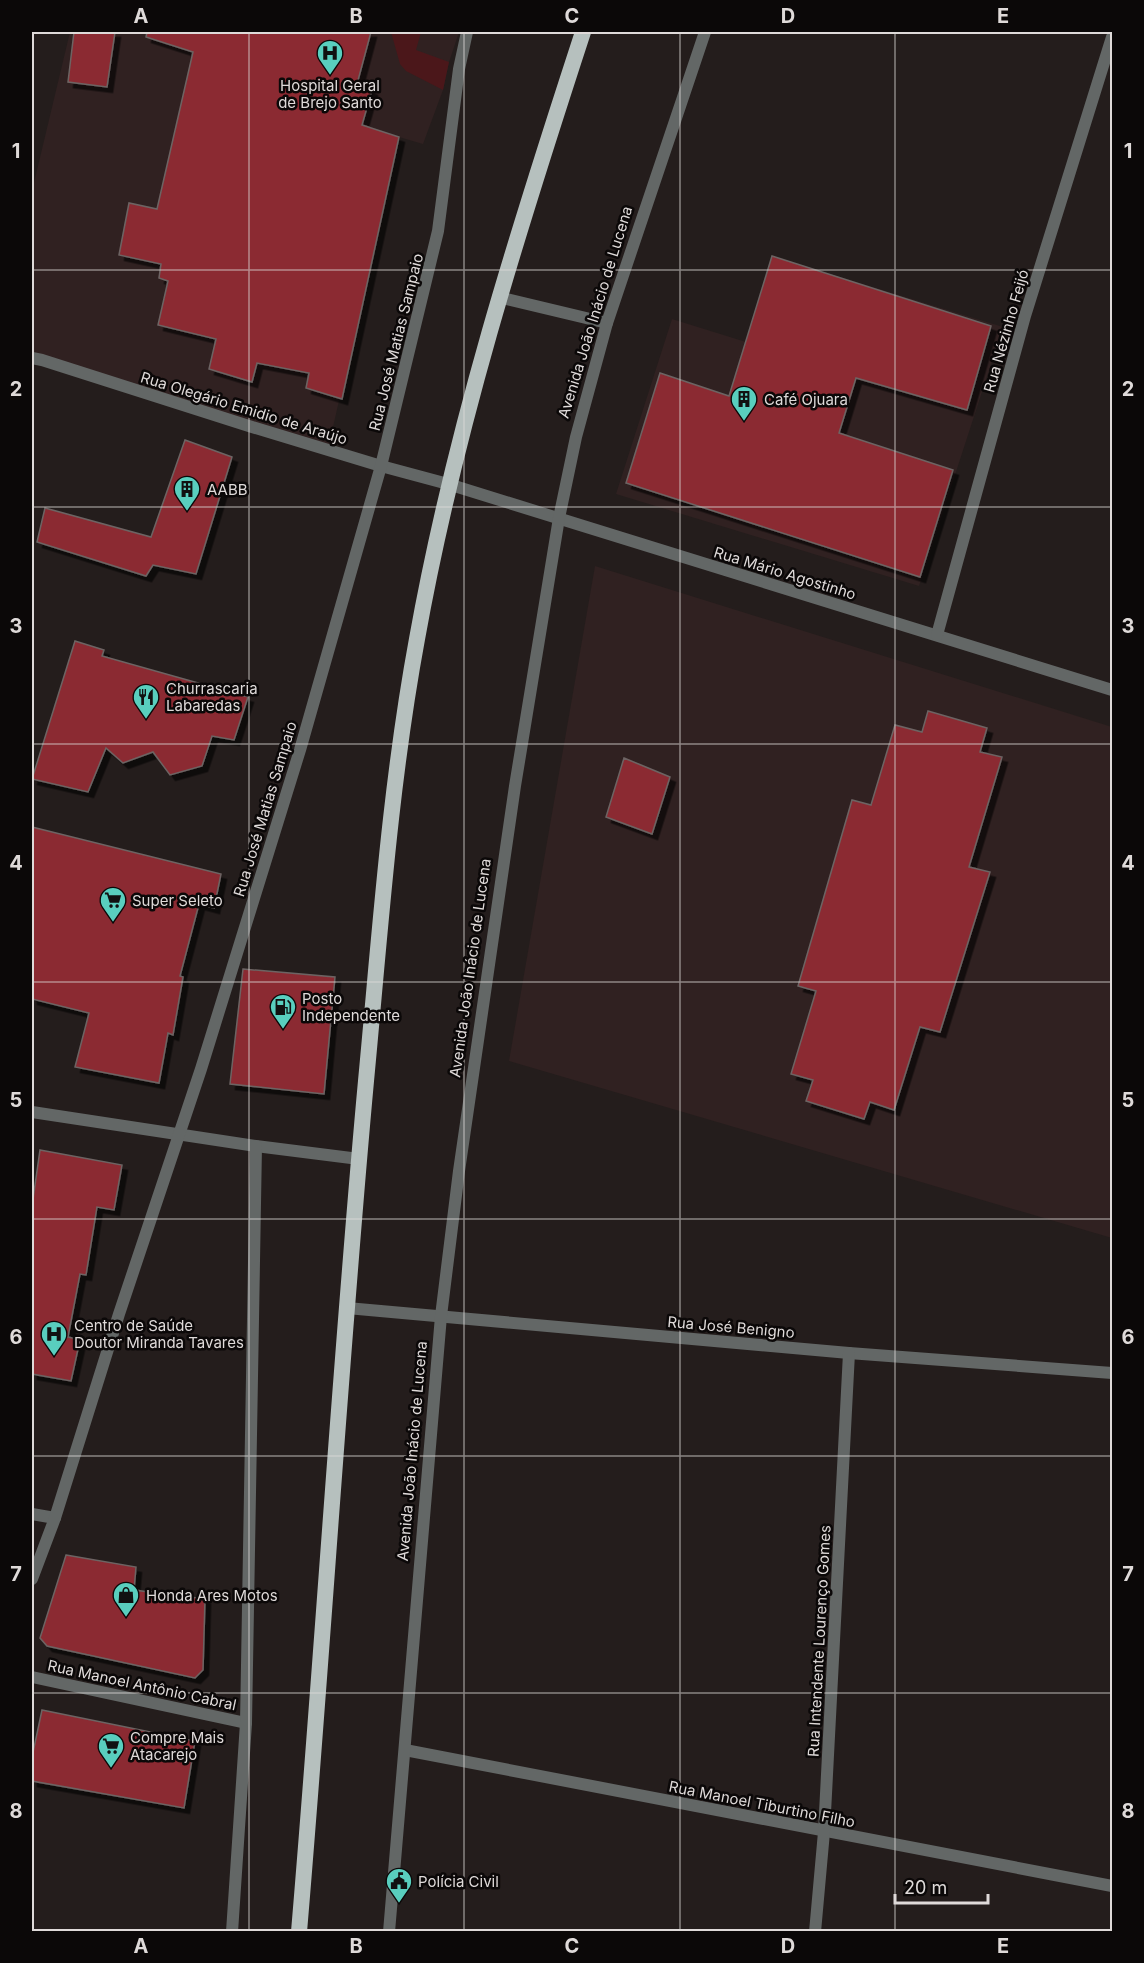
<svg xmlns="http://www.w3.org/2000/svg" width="1144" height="1963" viewBox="0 0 1144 1963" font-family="Inter,sans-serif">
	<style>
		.built { fill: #302121 }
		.park { fill: #4b171a }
		.building { fill: #8b2b32; stroke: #6d6463; stroke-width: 1.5; filter: url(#shadow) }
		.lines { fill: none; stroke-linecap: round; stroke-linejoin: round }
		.minor { stroke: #636766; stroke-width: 12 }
		.tertiary { stroke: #636766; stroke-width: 12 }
		.trunk { stroke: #b6c0be; stroke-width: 16 }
		.grid { fill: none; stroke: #dfdad9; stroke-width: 1.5; stroke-opacity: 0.55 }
		.labels { text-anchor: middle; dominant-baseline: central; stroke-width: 5; stroke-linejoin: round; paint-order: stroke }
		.poi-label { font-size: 15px; fill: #dfdad9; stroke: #0b0808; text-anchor: start }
		.street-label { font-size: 15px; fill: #dfdad9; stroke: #0b0808 }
		.neatline { fill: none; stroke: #dfdad9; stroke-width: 2 }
		.grid-label { font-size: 20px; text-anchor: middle; font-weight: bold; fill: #dfdad9 }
	</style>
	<defs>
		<filter id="shadow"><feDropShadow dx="5.5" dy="5.5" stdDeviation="0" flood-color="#0009"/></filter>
	</defs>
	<rect width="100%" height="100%" fill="#241d1c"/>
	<g class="built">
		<polygon points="70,32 459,32 449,62 443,90 423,144 399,137 328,449 32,355 32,191"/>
		<polygon points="772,256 1003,327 919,586 616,494 672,319 746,342"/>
		<polygon points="595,566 1112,727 1112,1238 509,1061"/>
	</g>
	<polygon class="park" points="391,32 421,32 416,50 449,62 443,90 406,71 400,64"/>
	<g class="building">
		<polygon points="74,32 115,32 107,87 68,82"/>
		<polygon points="147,32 371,32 357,84 372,90 362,125 399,137 342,399 306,388 309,373 257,363 252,382 209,369 216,339 158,325 168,281 159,278 161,264 119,255 129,203 157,209 193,52 146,37"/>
		<polygon points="772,256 991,326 967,410 856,378 839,433 953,470 920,577 626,483 660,373 729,396"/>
		<polygon points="185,440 232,457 196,574 153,565 146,576 37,542 45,508 151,537"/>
		<polygon points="75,641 104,650 102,656 248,697 234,740 212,736 202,766 170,775 153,752 123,763 106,748 88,792 32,779"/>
		<polygon points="928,711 987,728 980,752 1002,757 969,867 990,872 940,1032 920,1027 894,1110 870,1102 864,1119 806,1101 813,1080 791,1074 816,991 798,986 852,800 871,805 895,725 922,732"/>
		<polygon points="624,758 670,777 652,834 606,817"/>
		<polygon points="32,827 221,874 214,908 199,904 180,976 183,977 173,1035 168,1033 159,1083 75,1067 89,1013 32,999"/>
		<polygon points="243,969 335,977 324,1094 230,1084"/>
		<polygon points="40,1150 122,1165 114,1210 97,1207 86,1275 80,1274 68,1337 80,1340 71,1381 32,1374 32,1206"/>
		<polygon points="66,1555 136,1567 134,1590 205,1599 203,1670 195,1678 47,1646 40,1638"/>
		<polygon points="42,1710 195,1741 184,1808 32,1781 32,1757"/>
	</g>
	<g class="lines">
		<g class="minor">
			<polyline points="32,358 42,360 252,427 381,466 448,484 1112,690"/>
			<polyline points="937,635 1025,316 1112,37"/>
			<polyline points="32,1112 256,1146 359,1159"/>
			<polyline points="347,1308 849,1353 1112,1373"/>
			<polyline points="32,1514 55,1518"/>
			<polyline points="32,1579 55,1518 119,1314 201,1069 300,750 381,466 438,231 459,69 467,32"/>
			<polyline points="32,1677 246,1723"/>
			<polyline points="405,1750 1112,1886"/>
			<polyline points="232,1932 246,1723 256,1146"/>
			<polyline points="815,1932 824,1832 849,1353"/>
		</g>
		<g class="tertiary">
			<polyline points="498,297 607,323"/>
			<polyline points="389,1932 441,1316 459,1171 515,786 559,518 576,437 607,323 705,32"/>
		</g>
		<path class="trunk" d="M299,1932c24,-284 41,-568 67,-851 14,-148 24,-296 51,-442 37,-207 101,-408 166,-607"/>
	</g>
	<path class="grid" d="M249,32v1900M464,32v1900M680,32v1900M895,32v1900M32,270h1080M32,507h1080M32,744h1080M32,982h1080M32,1219h1080M32,1456h1080M32,1693h1080"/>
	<defs>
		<g id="hospital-pin" transform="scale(1.35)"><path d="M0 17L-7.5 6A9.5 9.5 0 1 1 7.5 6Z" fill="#59cebe" stroke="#0b0808"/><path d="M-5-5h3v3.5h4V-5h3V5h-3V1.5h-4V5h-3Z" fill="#111"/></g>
		<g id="building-pin" transform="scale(1.35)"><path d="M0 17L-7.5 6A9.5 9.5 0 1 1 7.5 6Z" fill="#59cebe" stroke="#0b0808"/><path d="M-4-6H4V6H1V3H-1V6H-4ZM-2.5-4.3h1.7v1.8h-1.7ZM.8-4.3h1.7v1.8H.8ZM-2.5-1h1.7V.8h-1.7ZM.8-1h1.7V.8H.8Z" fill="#111"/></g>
		<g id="restaurant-pin" transform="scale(1.35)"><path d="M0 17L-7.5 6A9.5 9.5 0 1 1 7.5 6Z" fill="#59cebe" stroke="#0b0808"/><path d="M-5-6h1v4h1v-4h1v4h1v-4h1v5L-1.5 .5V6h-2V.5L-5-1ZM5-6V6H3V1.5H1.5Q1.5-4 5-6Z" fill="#111"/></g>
		<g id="supermarket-pin" transform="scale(1.35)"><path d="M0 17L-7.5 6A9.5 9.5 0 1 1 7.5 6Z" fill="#59cebe" stroke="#0b0808"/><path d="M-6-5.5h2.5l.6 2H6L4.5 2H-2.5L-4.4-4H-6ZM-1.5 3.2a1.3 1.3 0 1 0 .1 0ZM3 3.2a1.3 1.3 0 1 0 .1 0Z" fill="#111"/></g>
		<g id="fuel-pin" transform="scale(1.35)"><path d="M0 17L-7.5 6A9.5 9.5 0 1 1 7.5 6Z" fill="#59cebe" stroke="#0b0808"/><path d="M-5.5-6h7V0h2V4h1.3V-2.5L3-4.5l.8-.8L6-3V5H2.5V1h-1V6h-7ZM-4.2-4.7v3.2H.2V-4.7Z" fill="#111"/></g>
		<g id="shop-pin" transform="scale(1.35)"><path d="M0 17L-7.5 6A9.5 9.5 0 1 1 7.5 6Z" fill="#59cebe" stroke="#0b0808"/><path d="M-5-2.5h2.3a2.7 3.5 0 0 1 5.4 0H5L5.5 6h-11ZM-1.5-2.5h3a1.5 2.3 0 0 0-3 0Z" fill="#111"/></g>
		<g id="civic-pin" transform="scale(1.35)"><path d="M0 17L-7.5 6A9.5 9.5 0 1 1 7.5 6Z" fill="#59cebe" stroke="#0b0808"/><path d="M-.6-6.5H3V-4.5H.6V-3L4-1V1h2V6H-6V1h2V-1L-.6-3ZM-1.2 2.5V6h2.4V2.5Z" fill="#111"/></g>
	</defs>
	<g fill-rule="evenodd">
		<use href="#hospital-pin" x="330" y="53"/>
		<use href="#building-pin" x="744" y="399"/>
		<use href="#building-pin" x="187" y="489"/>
		<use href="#restaurant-pin" x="146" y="697"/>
		<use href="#supermarket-pin" x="113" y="900"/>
		<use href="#fuel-pin" x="283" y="1007"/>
		<use href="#hospital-pin" x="54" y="1334"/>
		<use href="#shop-pin" x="126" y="1595"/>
		<use href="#supermarket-pin" x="111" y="1746"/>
		<use href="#civic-pin" x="399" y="1881"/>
	</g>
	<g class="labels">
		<g class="poi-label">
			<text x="330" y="85" text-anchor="middle">Hospital Geral<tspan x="330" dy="17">de Brejo Santo</tspan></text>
			<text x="764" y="399">Café Ojuara</text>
			<text x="207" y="489">AABB</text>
			<text x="166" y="688">Churrascaria<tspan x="166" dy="17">Labaredas</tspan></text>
			<text x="132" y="900">Super Seleto</text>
			<text x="302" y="998">Posto<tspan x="302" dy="17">Independente</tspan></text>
			<text x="74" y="1325">Centro de Saúde<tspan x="74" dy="17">Doutor Miranda Tavares</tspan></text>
			<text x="146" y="1595">Honda Ares Motos</text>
			<text x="130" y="1737">Compre Mais<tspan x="130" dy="17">Atacarejo</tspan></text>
			<text x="418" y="1881">Polícia Civil</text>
		</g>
		<g class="street-label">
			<text transform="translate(595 312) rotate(-73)">Avenida João Inácio de Lucena</text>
			<text transform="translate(1006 331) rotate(-74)">Rua Nézinho Feijó</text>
			<text transform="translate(396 342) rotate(-76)">Rua José Matias Sampaio</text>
			<text transform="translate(244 408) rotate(17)">Rua Olegário Emidio de Araújo</text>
			<text transform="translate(785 573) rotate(17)">Rua Mário Agostinho</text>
			<text transform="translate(265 809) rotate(-73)">Rua José Matias Sampaio</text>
			<text transform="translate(470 968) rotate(-82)">Avenida João Inácio de Lucena</text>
			<text transform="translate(731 1327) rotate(5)">Rua José Benigno</text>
			<text transform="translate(412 1451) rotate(-85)">Avenida João Inácio de Lucena</text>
			<text transform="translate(819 1641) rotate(-87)">Rua Intendente Lourenço Gomes</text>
			<text transform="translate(142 1685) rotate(12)">Rua Manoel Antônio Cabral</text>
			<text transform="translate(762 1804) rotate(11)">Rua Manoel Tiburtino Filho</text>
		</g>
	</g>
	<rect width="1144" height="1963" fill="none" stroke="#0b0808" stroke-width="66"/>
	<path d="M895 1894v9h93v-9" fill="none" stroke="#dfdad9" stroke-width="3"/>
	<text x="904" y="1894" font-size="18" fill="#dfdad9" stroke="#0b0808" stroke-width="4.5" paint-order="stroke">20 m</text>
	<rect x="33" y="33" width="1078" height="1897" class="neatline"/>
	<g class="grid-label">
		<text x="141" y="23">A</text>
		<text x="356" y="23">B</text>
		<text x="572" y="23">C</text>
		<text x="788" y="23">D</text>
		<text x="1003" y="23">E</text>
		<text x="16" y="158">1</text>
		<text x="1128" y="158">1</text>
		<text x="16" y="396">2</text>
		<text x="1128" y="396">2</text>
		<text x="16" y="633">3</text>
		<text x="1128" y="633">3</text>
		<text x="16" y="870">4</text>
		<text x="1128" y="870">4</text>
		<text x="16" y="1107">5</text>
		<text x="1128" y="1107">5</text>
		<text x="16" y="1344">6</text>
		<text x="1128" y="1344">6</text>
		<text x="16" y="1581">7</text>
		<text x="1128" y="1581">7</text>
		<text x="16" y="1818">8</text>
		<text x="1128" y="1818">8</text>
		<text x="141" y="1953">A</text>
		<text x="356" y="1953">B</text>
		<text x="572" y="1953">C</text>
		<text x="788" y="1953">D</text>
		<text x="1003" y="1953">E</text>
	</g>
</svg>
